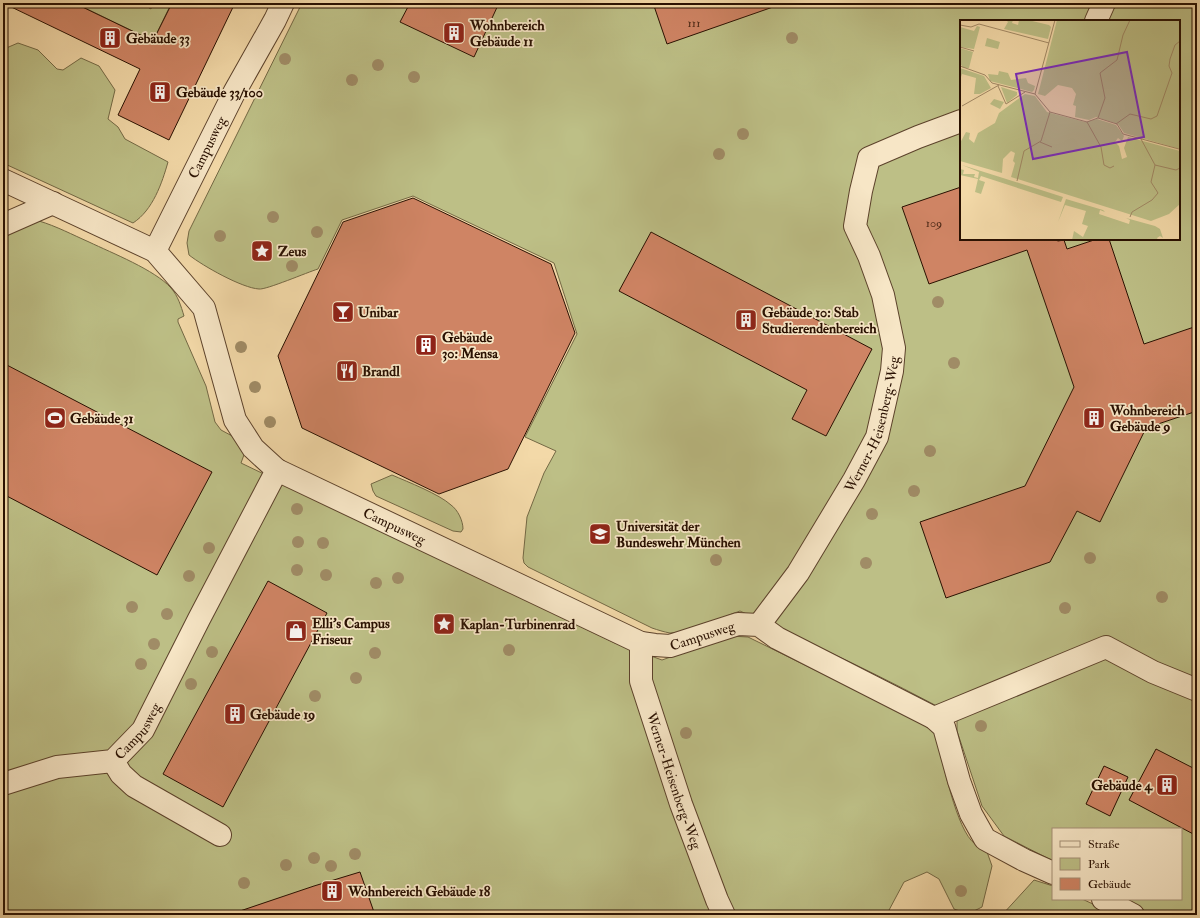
<svg xmlns="http://www.w3.org/2000/svg" width="1200" height="918" viewBox="0 0 1200 918" font-family="'IM FELL Double Pica',serif">
	<style>
		.green { fill: #bdbf86; stroke: #736844; fill-rule: evenodd }
		.building { fill: #cf8464; stroke: #291001 }
		.lines { fill: none; stroke-linecap: round; stroke-linejoin: round }
		.minor-casing { stroke: #5c422b; stroke-width: 24 }
		.minor { stroke: #f7e6c6; stroke-width: 22 }
		.tree { fill: #a08c66 }
		.labels { text-anchor: middle; dominant-baseline: central; stroke-width: 3.5; stroke-linejoin: round; paint-order: stroke }
		.number-label { font-size: 12px; fill: #522d1a }
		.poi-label { font-size: 14px; font-weight: bold; fill: #291001; stroke: #f7e6c6; text-anchor: start }
		.street-label { font-size: 14px; fill: #291001; stroke: #f7e6c6 }
		.inset-road { fill: none; stroke: #a28965; stroke-width: 1 }
		.view { fill: #7b2cbf; fill-opacity: 0.15; stroke: #7b2cbf; stroke-width: 2 }
		.inset-edge { fill: none; stroke: #291001; stroke-width: 2 }
	</style>
	<rect width="100%" height="100%" fill="#f3d9a8"/>
	<filter id="stains"><feTurbulence type="fractalNoise" baseFrequency=".005" numOctaves="4"/><feColorMatrix values="0 0 0 0 .2 0 0 0 0 .09 0 0 0 0 .02 0 0 0 .5 -.17"/></filter>
	<radialGradient id="worn" r=".72"><stop offset=".6" stop-color="#630" stop-opacity="0"/><stop offset="1" stop-color="#630" stop-opacity=".3"/></radialGradient>
	<g class="green">
		<polygon points="81,3 115,3 116,5 121,3 147,3 150,9 160,3 170,6 153,41 79,5"/>
		<path d="M302,3h895v912h-47l-28,-16h59v-70h-128v32l-49,-25 -22,-30 -25,-75v-14c-71,-39 -144,-73 -217,-106 -17,6 -53,22 -70,22 -6,-1 -12,-3 -18,-5l-124,-61 -4,-4 -1,-5 4,-41 17,-44 12,-22 -31,-14 52,-103 -23,-71 -141,-67 -71,24 -24,49c-10,3 -52,21 -59,20 -17,-1 -56,-23 -70,-34l-2,-12 2,-12zM961,21h218v218h-218z"/>
		<path d="M18,43l20,7 19,19 6,1 18,-12 18,8 16,24 -7,29 10,8 7,12 43,23c-6,21 -15,48 -35,61l-130,-60v-112l1,-2z"/>
		<path d="M39,221c17,5 34,14 50,21 23,11 66,28 82,46 7,8 10,18 13,28l-6,3v3l28,64 9,36 6,8 13,7 11,15 -4,11 374,180 47,17 68,-24 18,1 183,90 5,9c7,25 20,94 39,108 4,2 8,4 11,5l6,17 -10,41 -14,7 -14,-5 -15,-30 -12,-7 -23,10 -16,30 1,3h-886v-679l28,-13z"/>
		<path d="M392,475c16,7 47,19 59,30 7,5 12,16 12,24l-2,3 -8,-1 -77,-35 -3,-5 -2,-7z"/>
		<polygon points="1034,880 1053,886 1053,899 1082,899 1117,915 1002,915"/>
	</g>
	<g class="building">
		<polygon points="3,3 74,3 153,41 172,3 235,3 169,140 118,115 140,69"/>
		<polygon points="410,3 499,3 474,57 400,22"/>
		<polygon points="653,3 772,3 773,7 667,44"/>
		<polygon points="961,187 961,239 1054,239 1058,241 1064,240 1067,249 1097,239 1109,239 1144,344 1197,326 1197,411 1146,428 1100,522 1077,511 1050,562 946,598 920,522 1025,486 1074,387 1027,250 929,284 902,207"/>
		<polygon points="413,198 551,264 575,333 508,469 439,494 302,428 278,356 343,222"/>
		<polygon points="651,232 872,349 826,436 792,419 807,390 619,291"/>
		<polygon points="3,363 212,472 157,575 3,494"/>
		<polygon points="268,581 327,613 223,807 163,774"/>
		<polygon points="1156,749 1197,770 1197,836 1129,800"/>
		<polygon points="1104,766 1128,777 1110,816 1086,804"/>
		<polygon points="360,872 375,915 241,915 240,911 314,886"/>
	</g>
	<g class="lines">
		<g class="minor-casing">
			<g id="minor">
				<polyline points="1096,21 1104,3"/>
				<path id="s1" d="M3,180l152,71 49,57 31,112 18,28 24,22 364,173 14,2 15,1 68,-22 21,1 18,13 157,80 10,9 15,54 12,33 14,25 39,21 29,13"/>
				<polyline points="3,225 53,203"/>
				<path id="s2" d="M155,251l79,-158 41,-73 8,-17"/>
				<path id="s3" d="M759,625l39,-52 56,-93 23,-43 15,-66 2,-23 -11,-53 -14,-39 -14,-30 6,-35 8,-33 49,-21 43,-16"/>
				<path id="s4" d="M641,643v38l40,123 36,96 7,15"/>
				<polyline points="934,718 1106,647 1153,672 1197,690"/>
				<polyline points="113,761 121,774 134,786 220,835"/>
				<path id="s5" d="M3,784l54,-17 56,-6 30,-31 56,-111 78,-149"/>
				<polyline points="1103,899 1133,915"/>
			</g>
		</g>
		<use href="#minor" class="minor"/>
	</g>
	<g class="tree">
		<circle cx="792" cy="38" r="6"/>
		<circle cx="285" cy="59" r="6"/>
		<circle cx="378" cy="65" r="6"/>
		<circle cx="414" cy="77" r="6"/>
		<circle cx="352" cy="80" r="6"/>
		<circle cx="743" cy="134" r="6"/>
		<circle cx="719" cy="154" r="6"/>
		<circle cx="273" cy="217" r="6"/>
		<circle cx="317" cy="232" r="6"/>
		<circle cx="220" cy="236" r="6"/>
		<circle cx="292" cy="266" r="6"/>
		<circle cx="938" cy="302" r="6"/>
		<circle cx="241" cy="347" r="6"/>
		<circle cx="954" cy="363" r="6"/>
		<circle cx="255" cy="387" r="6"/>
		<circle cx="270" cy="422" r="6"/>
		<circle cx="930" cy="451" r="6"/>
		<circle cx="914" cy="491" r="6"/>
		<circle cx="297" cy="509" r="6"/>
		<circle cx="872" cy="514" r="6"/>
		<circle cx="298" cy="542" r="6"/>
		<circle cx="323" cy="543" r="6"/>
		<circle cx="209" cy="548" r="6"/>
		<circle cx="1090" cy="558" r="6"/>
		<circle cx="716" cy="560" r="6"/>
		<circle cx="866" cy="563" r="6"/>
		<circle cx="297" cy="570" r="6"/>
		<circle cx="326" cy="575" r="6"/>
		<circle cx="189" cy="576" r="6"/>
		<circle cx="398" cy="578" r="6"/>
		<circle cx="376" cy="583" r="6"/>
		<circle cx="1162" cy="597" r="6"/>
		<circle cx="132" cy="607" r="6"/>
		<circle cx="1065" cy="608" r="6"/>
		<circle cx="167" cy="614" r="6"/>
		<circle cx="154" cy="644" r="6"/>
		<circle cx="509" cy="650" r="6"/>
		<circle cx="212" cy="652" r="6"/>
		<circle cx="375" cy="653" r="6"/>
		<circle cx="141" cy="664" r="6"/>
		<circle cx="356" cy="678" r="6"/>
		<circle cx="191" cy="684" r="6"/>
		<circle cx="315" cy="696" r="6"/>
		<circle cx="981" cy="726" r="6"/>
		<circle cx="686" cy="733" r="6"/>
		<circle cx="355" cy="854" r="6"/>
		<circle cx="314" cy="858" r="6"/>
		<circle cx="286" cy="865" r="6"/>
		<circle cx="331" cy="866" r="6"/>
		<circle cx="244" cy="883" r="6"/>
		<circle cx="961" cy="891" r="6"/>
	</g>
	<defs>
		<g id="building-square" transform="scale(1.15)"><rect x="-9" y="-9" width="18" height="18" rx="4" fill="#8f2418" stroke="#f7e6c6"/><path d="M-4-6H4V6H1V3H-1V6H-4ZM-2.5-4.3h1.7v1.8h-1.7ZM.8-4.3h1.7v1.8H.8ZM-2.5-1h1.7V.8h-1.7ZM.8-1h1.7V.8H.8Z" fill="#fff"/></g>
		<g id="sight-square" transform="scale(1.15)"><rect x="-9" y="-9" width="18" height="18" rx="4" fill="#8f2418" stroke="#f7e6c6"/><path d="M0-6L1.8-2.2L6-1.7L2.9 1.2L3.7 5.4L0 3.3L-3.7 5.4L-2.9 1.2L-6-1.7L-1.8-2.2Z" fill="#fff"/></g>
		<g id="bar-square" transform="scale(1.15)"><rect x="-9" y="-9" width="18" height="18" rx="4" fill="#8f2418" stroke="#f7e6c6"/><path d="M-6-5H6L.8 .8V4.5H3.5V6h-7V4.5H-.8V.8Z" fill="#fff"/></g>
		<g id="restaurant-square" transform="scale(1.15)"><rect x="-9" y="-9" width="18" height="18" rx="4" fill="#8f2418" stroke="#f7e6c6"/><path d="M-5-6h1v4h1v-4h1v4h1v-4h1v5L-1.5 .5V6h-2V.5L-5-1ZM5-6V6H3V1.5H1.5Q1.5-4 5-6Z" fill="#fff"/></g>
		<g id="stadium-square" transform="scale(1.15)"><rect x="-9" y="-9" width="18" height="18" rx="4" fill="#8f2418" stroke="#f7e6c6"/><path d="M0-5a6.5 5 0 1 0 0 10a6.5 5 0 1 0 0-10ZM-3.5-1.8h7v3.6h-7Z" fill="#fff"/></g>
		<g id="university-square" transform="scale(1.15)"><rect x="-9" y="-9" width="18" height="18" rx="4" fill="#8f2418" stroke="#f7e6c6"/><path d="M0-5L7-2L0 1L-7-2ZM-4 1L0 2.5L4 1V4Q0 6-4 4Z" fill="#fff"/></g>
		<g id="shop-square" transform="scale(1.15)"><rect x="-9" y="-9" width="18" height="18" rx="4" fill="#8f2418" stroke="#f7e6c6"/><path d="M-5-2.5h2.3a2.7 3.5 0 0 1 5.4 0H5L5.5 6h-11ZM-1.5-2.5h3a1.5 2.3 0 0 0-3 0Z" fill="#fff"/></g>
	</defs>
	<g fill-rule="evenodd">
		<use href="#building-square" x="454" y="33"/>
		<use href="#building-square" x="110" y="38"/>
		<use href="#building-square" x="160" y="92"/>
		<use href="#sight-square" x="262" y="251"/>
		<use href="#bar-square" x="343" y="312"/>
		<use href="#building-square" x="746" y="320"/>
		<use href="#building-square" x="426" y="345"/>
		<use href="#restaurant-square" x="347" y="371"/>
		<use href="#stadium-square" x="55" y="418"/>
		<use href="#building-square" x="1094" y="418"/>
		<use href="#university-square" x="600" y="534"/>
		<use href="#sight-square" x="444" y="624"/>
		<use href="#shop-square" x="296" y="631"/>
		<use href="#building-square" x="235" y="714"/>
		<use href="#building-square" x="1167" y="785"/>
		<use href="#building-square" x="332" y="891"/>
	</g>
	<g class="labels">
		<g class="number-label">
			<text x="694" y="23">111</text>
			<text x="934" y="223">109</text>
		</g>
		<g class="poi-label">
			<text x="470" y="25">Wohnbereich<tspan x="470" dy="16">Gebäude 11</tspan></text>
			<text x="126" y="38">Gebäude 33</text>
			<text x="176" y="92">Gebäude 33/100</text>
			<text x="278" y="251">Zeus</text>
			<text x="358" y="312">Unibar</text>
			<text x="762" y="312">Gebäude 10: Stab<tspan x="762" dy="16">Studierendenbereich</tspan></text>
			<text x="442" y="337">Gebäude<tspan x="442" dy="16">30: Mensa</tspan></text>
			<text x="362" y="371">Brandl</text>
			<text x="1110" y="410">Wohnbereich<tspan x="1110" dy="16">Gebäude 9</tspan></text>
			<text x="70" y="418">Gebäude 31</text>
			<text x="616" y="526">Universität der<tspan x="616" dy="16">Bundeswehr München</tspan></text>
			<text x="312" y="623">Elli's Campus<tspan x="312" dy="16">Friseur</tspan></text>
			<text x="460" y="624">Kaplan-Turbinenrad</text>
			<text x="250" y="714">Gebäude 19</text>
			<text x="1152" y="785" text-anchor="end">Gebäude 4</text>
			<text x="348" y="891">Wohnbereich Gebäude 18</text>
		</g>
		<g class="street-label">
			<text stroke="none"><textPath href="#s2" startOffset="116">Campusweg</textPath></text>
			<text stroke="none"><textPath href="#s3" startOffset="233">Werner-Heisenberg-Weg</textPath></text>
			<text stroke="none"><textPath href="#s1" startOffset="555">Campusweg</textPath></text>
			<text stroke="none"><textPath href="#s1" startOffset="891">Campusweg</textPath></text>
			<text stroke="none"><textPath href="#s5" startOffset="152">Campusweg</textPath></text>
			<text stroke="none"><textPath href="#s4" startOffset="143">Werner-Heisenberg-Weg</textPath></text>
		</g>
	</g>
	<g transform="translate(960 20)">
		<rect width="220" height="220" fill="#f3d9a8"/>
		<path d="M46,0h7l-1,3 6,2 1,-5h9l21,5 2,2 -3,12 -44,-10 4,-7zM97,0h123v129l-56,-16 -6,-9 -22,-7 -7,3 -14,-3 1,-11 -3,-1 3,-11 -4,-6 -14,-3 -13,11 -7,-2zM17,6l3,1 -6,22 -14,-2v-20l14,4zM27,18l13,4 -2,7 -13,-3zM0,28l13,4 -4,16h-6l-3,-5zM0,48l24,8 7,12 -11,6h-6l2,-16 -14,-4 -2,6zM39,51l9,2 3,7 15,-2 2,5 7,3 -1,4 -2,2 -42,-11 -2,-7 10,1zM41,67l16,5v3l-10,8zM65,74l10,2 12,16 38,10 12,-3 19,6 8,11 -2,5 -4,-3 -3,4 4,4 3,13 5,-2 -3,-9 4,-11 52,14v53l-11,10 -18,7 -140,-44 4,-14 -2,-2 2,-8 -4,-2 -8,8 -1,14 -42,-12v-18l6,-11 4,1 -1,6 5,4 4,-10 17,-10 4,-10zM34,79l10,3 -4,7 -10,-5zM2,145l101,32 -2,5 -80,-26 -2,4 6,2 -4,12 -6,-2 3,-13 -18,-4v-6l4,1 -1,4h12l-1,3 4,1 1,-6zM106,179l37,11 2,2 -5,-2 -1,4 30,10 1,-4 -4,-2 29,8 5,3 3,9 -3,-2 -3,2 1,2h-86l2,-9 9,6 5,-11 -6,-2 4,-13 -21,-6 -7,17z" fill="#bdbf86"/>
		<path class="inset-road" d="M0,5l11,2 8,-3 70,19M0,27l14,4M0,46l25,9 7,8 43,11 15,18 37,10 11,-4 19,6 6,10 56,15M38,66l8,18 19,-12M75,74l20,-74M2,86l37,-21M138,98l7,-20 -5,-25 17,-13 6,-25 7,-15M127,102l14,25 3,18 6,3 4,-2M156,104l14,-10 21,5 6,-3 15,-43 -3,-7 1,-7 5,-14 5,-4M80,122l12,5M195,145l21,5 4,-2M57,161l7,-30 17,-10 9,-29M170,197l2,-5 20,-12 6,-7 -7,-11 4,-17 -14,-26"/>
		<path class="view" d="M167,32l17,85 -111,22 -17,-85z"/>
		<rect width="220" height="220" class="inset-edge"/>
	</g>
	<rect width="1200" height="918" fill="none" stroke="#f3d9a8" stroke-width="16"/>
	<rect x="4" y="4" width="1192" height="910" fill="none" stroke="#291001" stroke-width="2"/>
	<rect x="8" y="8" width="1184" height="902" fill="none" stroke="#291001"/>
	<rect x="1052" y="828" width="130" height="72" fill="#f7e6c6" stroke="#a59077"/>
	<rect x="1060" y="841" width="20" height="6" fill="#f7e6c6" stroke="#a59077"/>
	<text x="1088" y="848" font-size="12" fill="#291001">Straße</text>
	<rect x="1060" y="858" width="20" height="12" fill="#bdbf86" stroke="#a59077"/>
	<text x="1088" y="868" font-size="12" fill="#291001">Park</text>
	<rect x="1060" y="878" width="20" height="12" fill="#cf8464" stroke="#a59077"/>
	<text x="1088" y="888" font-size="12" fill="#291001">Gebäude</text>
	<rect width="100%" height="100%" filter="url(#stains)"/>
	<rect width="100%" height="100%" fill="url(#worn)"/>
</svg>
